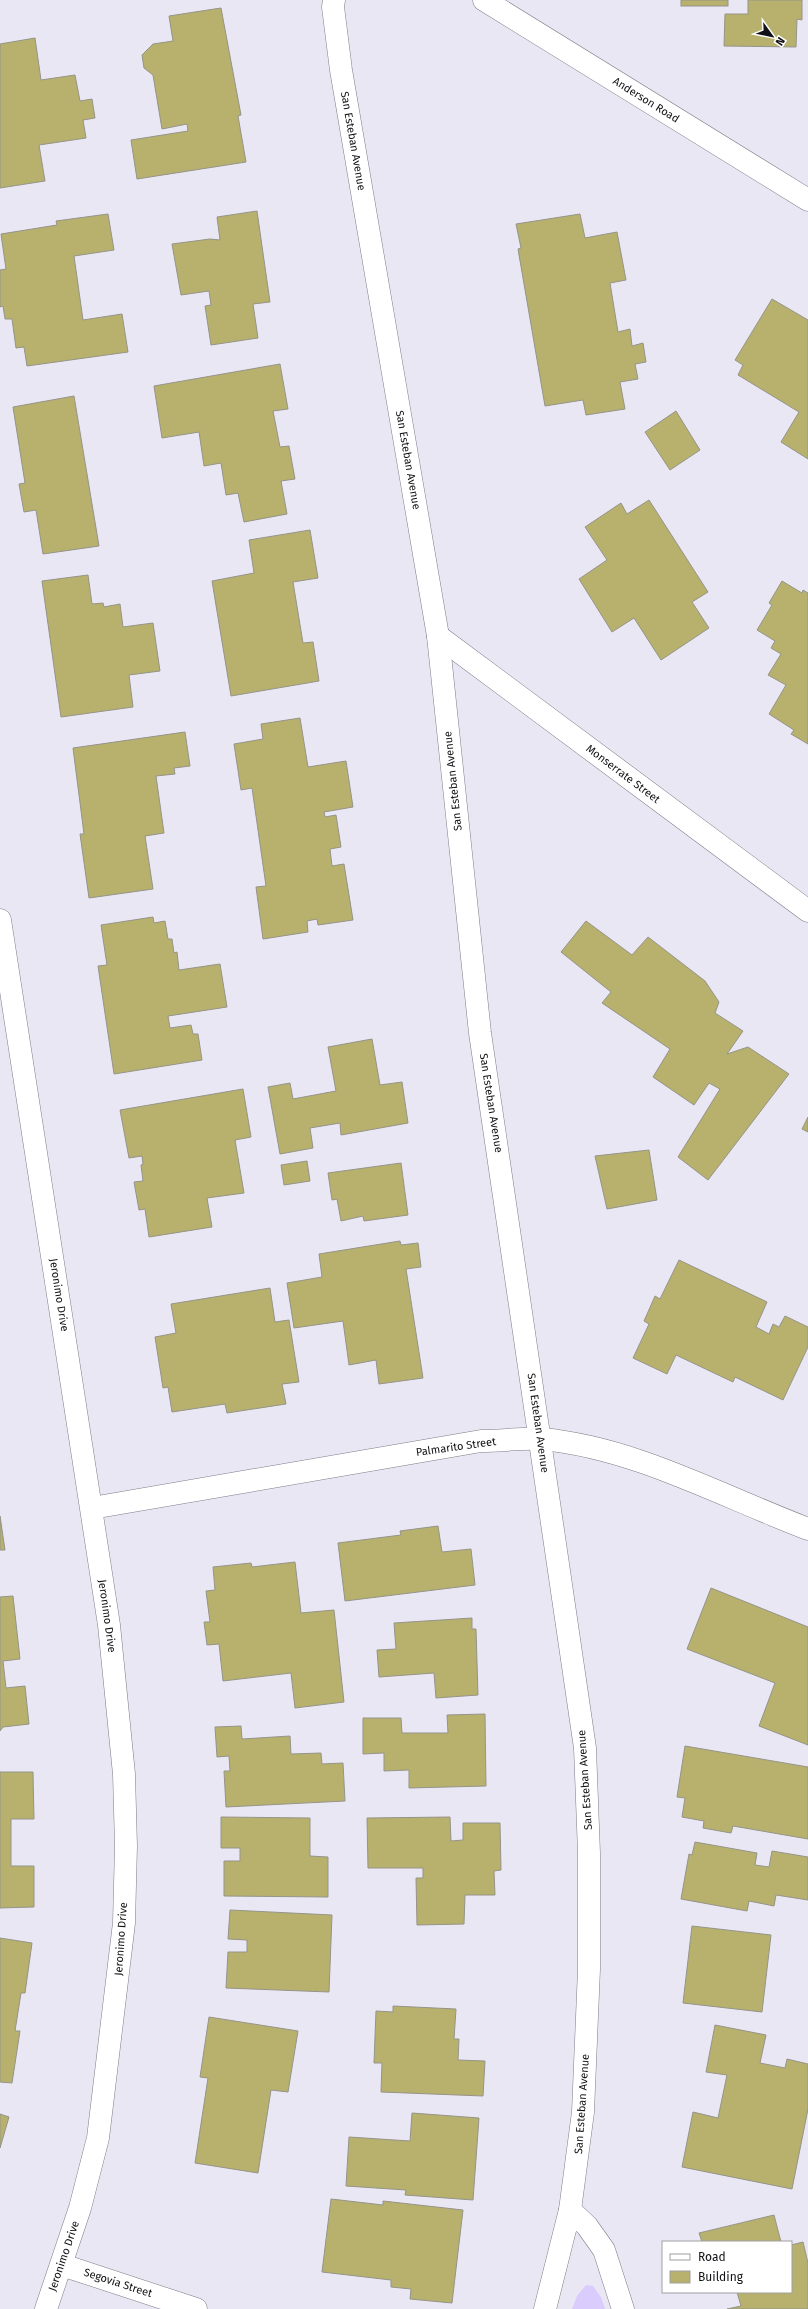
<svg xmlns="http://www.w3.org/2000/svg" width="808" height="2309" viewBox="0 0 808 2309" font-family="'Fira Sans',sans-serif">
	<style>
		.green { fill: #dacdfe }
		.building { fill: #b7b16d; stroke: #959488 }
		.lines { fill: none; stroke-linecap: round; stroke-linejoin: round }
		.minor-casing { stroke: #7f7c88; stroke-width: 23 }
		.minor { stroke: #fff; stroke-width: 22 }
		.labels { text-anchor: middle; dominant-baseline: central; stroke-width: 3.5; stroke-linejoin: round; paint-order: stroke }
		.street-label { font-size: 11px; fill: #111014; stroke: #fff }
	</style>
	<rect width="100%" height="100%" fill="#eae7f4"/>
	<polygon class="green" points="586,2285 593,2286 601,2297 605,2309 572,2309 577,2296"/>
	<g class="building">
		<rect x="681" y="0" width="47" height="6"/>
		<polygon points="748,0 802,0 802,20 797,19 796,47 724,46 725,14 748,14"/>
		<polygon points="221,8 241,115 238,116 246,162 137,179 131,140 188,131 187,124 162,129 153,75 144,68 142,55 153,44 173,41 169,16"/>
		<polygon points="35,38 41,80 75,75 80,101 92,99 95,118 83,120 86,138 39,145 45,181 0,188 0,44"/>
		<polygon points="257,211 270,302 253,304 258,338 211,345 205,306 211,305 209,291 181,295 172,244 210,239 220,240 217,217"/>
		<polygon points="108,214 114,250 74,256 83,320 122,314 128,352 27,366 24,347 16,348 12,319 5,319 3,306 0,307 0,270 6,269 1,234 57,225 56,221"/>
		<polygon points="580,214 585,238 617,232 626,280 610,283 618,332 630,329 632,346 643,343 646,362 635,364 638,379 620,382 625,409 586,415 583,400 545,406 518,249 521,248 516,224"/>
		<polygon points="772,299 808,320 808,459 781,442 799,412 738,375 743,365 735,360"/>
		<polygon points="280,364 288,409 273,411 280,447 289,446 295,479 281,481 287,514 244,522 238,493 226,495 221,463 204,466 199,432 162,438 154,386"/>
		<polygon points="74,396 99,546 43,554 36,510 24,512 19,484 25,483 13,407"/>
		<polygon points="676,411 700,450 670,470 645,432"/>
		<polygon points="649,500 708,592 692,602 709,628 661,660 634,618 612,632 579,579 607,560 585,527 621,503 627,514"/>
		<polygon points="310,530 318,578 293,582 303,643 313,642 319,681 231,696 212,581 254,573 249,540"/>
		<polygon points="88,575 92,604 103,603 104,607 120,604 123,627 153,623 160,671 129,675 133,707 61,717 42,581"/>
		<polygon points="782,581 802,593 803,590 808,593 808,744 791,734 794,730 769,714 786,685 768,675 781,654 771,648 775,641 757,630 772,605 769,603"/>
		<polygon points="300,718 308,767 346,761 353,807 324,812 325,817 336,815 341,847 330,849 332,866 344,864 353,920 318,925 317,919 307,921 308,932 263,939 256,887 266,886 252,788 241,790 234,744 263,739 261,724"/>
		<polygon points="185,732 190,766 174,768 175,774 156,776 164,833 145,836 153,889 89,898 80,834 84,834 73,748"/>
		<polygon points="153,917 154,923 165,921 168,939 172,939 174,953 177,952 179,970 220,964 227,1007 168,1016 170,1028 191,1025 193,1034 198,1034 202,1060 114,1074 98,966 107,965 101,925"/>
		<polygon points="586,921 632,955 648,937 705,981 719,1002 715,1013 743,1031 727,1054 748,1047 789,1074 708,1180 678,1157 720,1089 709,1083 694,1105 653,1077 670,1049 602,1003 611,992 561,952"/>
		<polygon points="372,1039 380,1085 402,1082 408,1123 341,1135 340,1123 310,1128 313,1148 280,1154 268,1087 290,1083 293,1099 336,1091 328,1047"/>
		<polygon points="243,1089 251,1137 235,1140 244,1193 207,1198 212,1227 149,1237 145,1209 139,1210 134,1182 143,1181 141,1165 143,1164 142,1156 129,1158 120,1110"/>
		<polygon points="808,1117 808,1132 802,1129"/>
		<polygon points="649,1150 657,1200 607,1209 595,1156"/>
		<polygon points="307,1161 310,1181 284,1185 281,1165"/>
		<polygon points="401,1163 408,1215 364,1221 363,1216 341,1221 337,1199 332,1200 328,1173"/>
		<polygon points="400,1241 401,1245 418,1243 421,1267 406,1269 423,1378 379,1384 376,1360 349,1365 343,1321 294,1328 287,1283 322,1277 319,1254"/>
		<polygon points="679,1260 767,1302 756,1327 769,1334 773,1324 779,1327 785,1316 808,1327 808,1347 783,1400 735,1377 733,1382 676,1355 667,1374 633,1358 649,1324 644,1321 655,1296 660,1299"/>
		<polygon points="270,1288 275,1322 289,1320 299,1382 282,1384 286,1404 227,1413 225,1404 172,1412 168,1387 163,1388 155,1337 176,1333 171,1304"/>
		<polygon points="0,1516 5,1550 0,1550"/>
		<polygon points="438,1526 442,1552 471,1549 475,1585 345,1601 338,1543 401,1535 400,1531"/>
		<polygon points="295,1562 301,1613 334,1610 344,1702 295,1708 291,1673 223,1681 219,1644 207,1645 204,1622 210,1622 206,1591 215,1590 213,1567 251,1563 252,1567"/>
		<polygon points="711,1588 808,1627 808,1745 759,1726 775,1683 687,1649"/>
		<polygon points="13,1596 20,1659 3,1661 6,1688 25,1686 29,1724 3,1727 0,1731 0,1597"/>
		<polygon points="472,1618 472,1629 476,1629 478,1695 436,1698 434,1673 379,1677 377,1650 396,1649 394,1623"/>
		<polygon points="485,1714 486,1786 409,1788 409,1770 384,1771 384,1753 363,1754 363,1718 401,1718 402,1733 448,1733 447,1715"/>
		<polygon points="241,1726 242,1739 290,1736 291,1754 321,1753 322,1764 343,1763 345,1801 226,1807 224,1771 230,1771 229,1756 217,1757 215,1727"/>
		<polygon points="685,1746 808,1767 808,1839 733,1826 731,1833 703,1828 704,1821 682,1817 685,1798 677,1797"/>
		<polygon points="0,1772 33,1772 34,1819 11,1819 11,1866 34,1866 34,1907 0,1908"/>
		<polygon points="221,1817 310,1818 310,1856 328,1857 328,1897 224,1896 224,1861 240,1861 240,1848 221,1848"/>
		<polygon points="450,1817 451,1841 463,1840 463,1823 500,1823 501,1870 494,1871 495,1895 465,1895 464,1924 417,1925 416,1878 423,1878 423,1868 368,1868 367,1818"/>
		<polygon points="695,1842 757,1853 755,1865 769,1867 772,1851 808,1857 808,1900 776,1895 774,1906 749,1901 747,1911 681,1899 689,1854 692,1855"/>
		<polygon points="230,1910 332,1915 329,1992 226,1988 228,1952 247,1952 247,1940 228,1939"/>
		<polygon points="692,1926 771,1935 762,2012 683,2003"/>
		<polygon points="0,1938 32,1943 25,1993 21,1993 15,2031 20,2031 12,2083 0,2082"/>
		<polygon points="393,2006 456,2009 454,2039 459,2039 458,2060 485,2061 483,2096 381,2092 382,2063 374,2063 376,2011 393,2012"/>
		<polygon points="209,2017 298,2031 288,2092 271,2090 258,2173 195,2163 208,2078 200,2077"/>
		<polygon points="715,2025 766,2035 760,2063 785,2068 787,2059 808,2064 808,2109 792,2189 682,2167 693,2112 718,2118 727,2075 706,2072"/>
		<polygon points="412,2113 479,2118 473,2200 405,2195 406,2190 346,2186 349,2137 410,2141"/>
		<polygon points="0,2114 9,2117 0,2148"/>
		<polygon points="331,2199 383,2205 383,2201 463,2210 452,2303 410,2299 411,2289 391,2287 391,2280 322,2272"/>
		<polygon points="774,2215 781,2242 702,2242 699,2233"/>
		<polygon points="803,2242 808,2263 808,2309 727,2309 741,2306 737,2292 791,2292 791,2245"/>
	</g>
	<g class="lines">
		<g class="minor-casing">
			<g id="minor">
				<polyline points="334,0 333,7 341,70 438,636 480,1033 585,1748 589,1853 589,1969 583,2112 570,2210 545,2309"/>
				<polyline points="484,0 808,200"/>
				<polyline points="438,636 808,911"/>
				<polyline points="0,920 109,1625 124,1774 126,1846 124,1923 98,2138 80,2208 46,2309"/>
				<path d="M92,1508l389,-67c20,0 41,-3 61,-2 94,9 179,57 266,90"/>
				<polyline points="570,2210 587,2226 604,2250 623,2309"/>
				<polyline points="62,2265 196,2309"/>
			</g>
		</g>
		<use href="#minor" class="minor"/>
	</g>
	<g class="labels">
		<g class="street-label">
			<text transform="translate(646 100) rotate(32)">Anderson Road</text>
			<text transform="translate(353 141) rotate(80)">San Esteban Avenue</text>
			<text transform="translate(408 460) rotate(80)">San Esteban Avenue</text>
			<text transform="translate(623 774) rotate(37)">Monserrate Street</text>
			<text transform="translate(453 781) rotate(-96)">San Esteban Avenue</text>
			<text transform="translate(491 1103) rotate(81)">San Esteban Avenue</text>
			<text transform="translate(59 1295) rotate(81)">Jeronimo Drive</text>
			<text transform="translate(538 1423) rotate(82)">San Esteban Avenue</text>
			<text transform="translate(456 1447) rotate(-8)">Palmarito Street</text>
			<text transform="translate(107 1616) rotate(82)">Jeronimo Drive</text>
			<text transform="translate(585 1780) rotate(-94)">San Esteban Avenue</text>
			<text transform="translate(121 1939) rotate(-86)">Jeronimo Drive</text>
			<text transform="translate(582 2104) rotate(-86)">San Esteban Avenue</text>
			<text transform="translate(64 2256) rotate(-71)">Jeronimo Drive</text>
			<text transform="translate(118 2283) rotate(18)">Segovia Street</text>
		</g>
	</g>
	<rect x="662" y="2241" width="130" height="52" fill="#ffffff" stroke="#a09fa1"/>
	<rect x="670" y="2254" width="20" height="6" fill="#ffffff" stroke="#a09fa1"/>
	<text x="698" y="2261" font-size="12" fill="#111014">Road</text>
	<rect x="670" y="2271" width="20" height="12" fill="#b7b16d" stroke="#a09fa1"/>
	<text x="698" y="2281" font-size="12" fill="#111014">Building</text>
	<g transform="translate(772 36) rotate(123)" stroke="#ffffff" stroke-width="3" paint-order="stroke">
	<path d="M0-3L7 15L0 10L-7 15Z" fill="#111014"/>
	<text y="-6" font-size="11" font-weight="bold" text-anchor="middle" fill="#111014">N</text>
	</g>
</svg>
